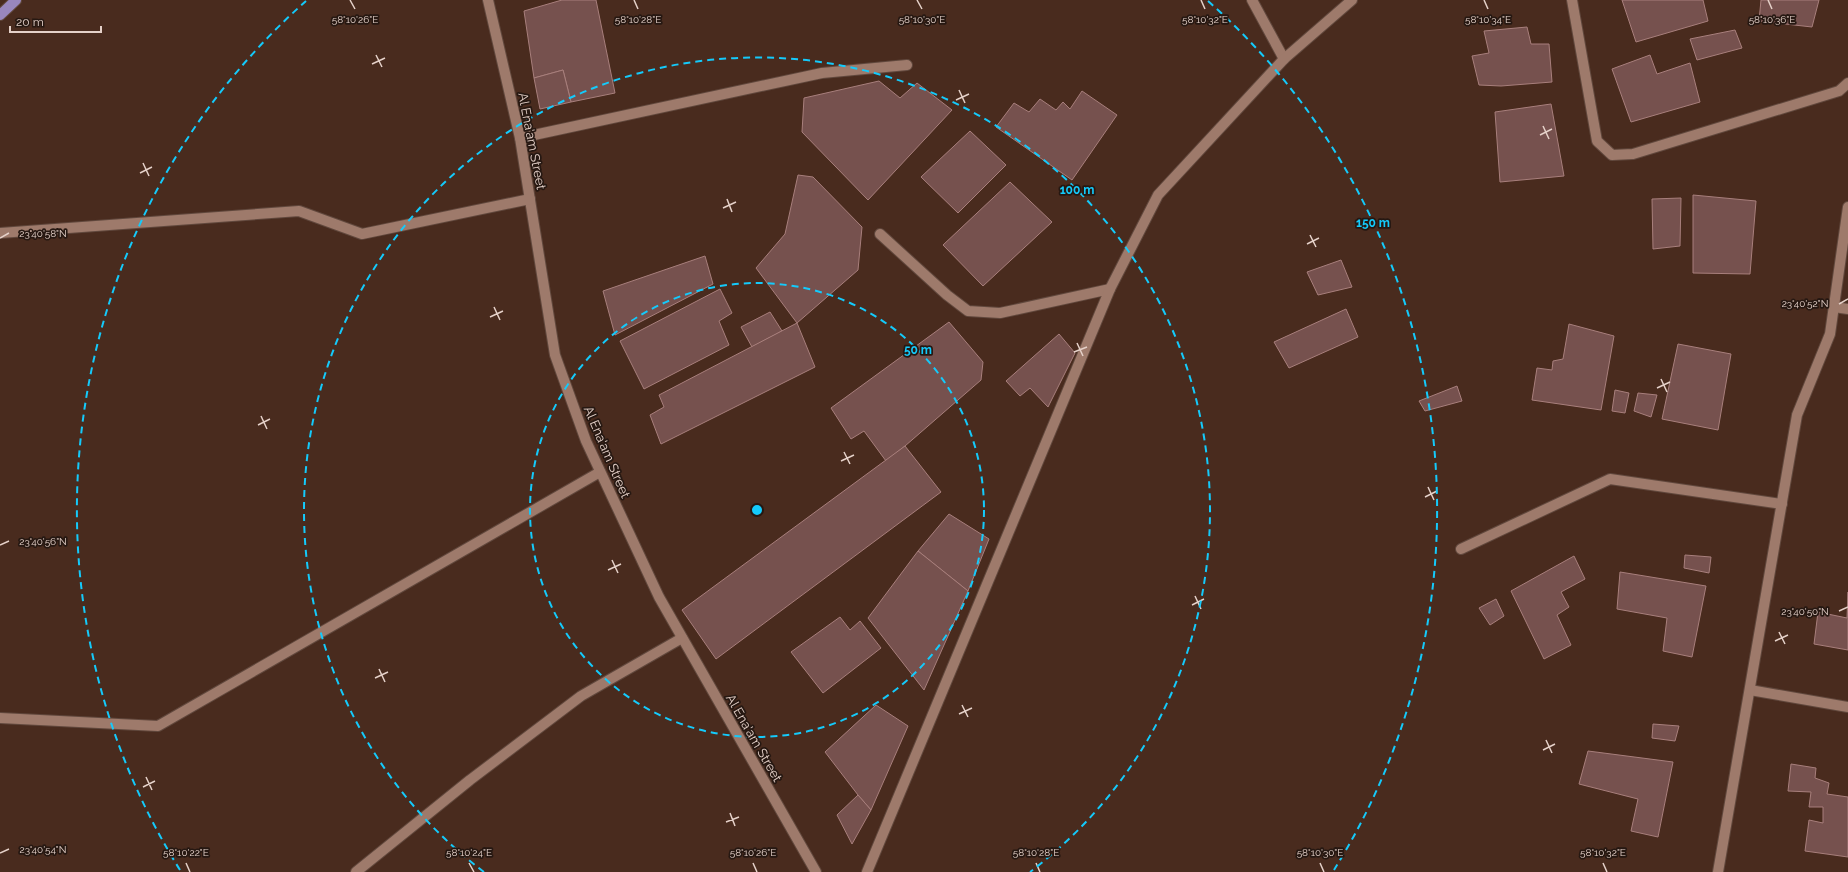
<svg xmlns="http://www.w3.org/2000/svg" width="1848" height="872" viewBox="0 0 1848 872" font-family="Raleway,sans-serif">
	<style>
		.building { fill: #76514e; stroke: #a87f7c }
		.lines { fill: none; stroke-linecap: round; stroke-linejoin: round }
		.minor-casing { stroke: #61483d; stroke-width: 12 }
		.major-casing { stroke: #61483d; stroke-width: 12 }
		.minor { stroke: #9e7a6b; stroke-width: 10 }
		.major { stroke: #9987be; stroke-width: 10 }
		.ticks { fill: none; stroke: #e5d1c9; stroke-width: 1.5 }
		.ring { fill: none; stroke: #14cafb; stroke-width: 2; stroke-dasharray: 7 5 }
		.labels { text-anchor: middle; dominant-baseline: central; stroke-width: 3.5; stroke-linejoin: round; paint-order: stroke }
		.street-label { font-size: 13px; fill: #e5d1c9; stroke: #261812 }
		.ticks-label { font-size: 10px; text-anchor: middle; fill: #e5d1c9; stroke: #261812; stroke-width: 3.5; stroke-linejoin: round; paint-order: stroke }
		.centre { fill: #14cafb; stroke: #261812; stroke-width: 2 }
		.ring-label { font-size: 12px; text-anchor: middle; font-weight: bold; fill: #14cafb; stroke: #261812; stroke-width: 3.5; stroke-linejoin: round; paint-order: stroke }
	</style>
	<rect width="100%" height="100%" fill="#492b1e"/>
	<g class="building">
		<polygon points="562,0 596,0 615,93 571,102 563,70 534,78 524,11"/>
		<polygon points="1622,0 1703,0 1708,21 1636,42"/>
		<polygon points="1761,0 1819,0 1812,27 1759,21"/>
		<polygon points="1527,27 1531,44 1549,44 1552,82 1501,86 1479,85 1472,56 1489,53 1484,31"/>
		<polygon points="1735,30 1742,48 1697,60 1690,39"/>
		<polygon points="1650,55 1657,74 1690,63 1700,102 1631,122 1612,69"/>
		<polygon points="563,70 571,102 540,109 534,78"/>
		<polygon points="879,81 900,98 917,83 952,110 868,200 802,132 804,98"/>
		<polygon points="1082,91 1117,115 1072,180 996,127 1014,103 1029,112 1040,99 1056,110 1063,102 1070,109"/>
		<polygon points="1551,104 1564,176 1500,182 1495,112"/>
		<polygon points="970,131 1006,165 958,213 921,177"/>
		<polygon points="798,175 813,177 862,227 858,270 797,323 756,268 785,234"/>
		<polygon points="1010,182 1052,222 983,286 943,245"/>
		<polygon points="1693,195 1756,201 1750,274 1693,273"/>
		<polygon points="1681,198 1680,246 1653,249 1652,199"/>
		<polygon points="705,256 713,284 615,335 603,291"/>
		<polygon points="1341,260 1352,287 1318,295 1307,272"/>
		<polygon points="720,289 732,313 719,321 729,345 644,389 620,341"/>
		<polygon points="1346,309 1358,337 1289,368 1274,342"/>
		<polygon points="770,312 782,331 752,347 741,327"/>
		<polygon points="949,322 983,362 981,380 905,446 886,461 864,431 851,439 831,408"/>
		<polygon points="797,323 815,367 661,444 650,415 664,407 659,395"/>
		<polygon points="1569,324 1614,336 1601,410 1532,400 1537,368 1552,370 1553,361 1563,359"/>
		<polygon points="1059,334 1075,353 1048,407 1030,388 1020,396 1006,381"/>
		<polygon points="1678,344 1731,354 1718,430 1662,419"/>
		<polygon points="1457,386 1462,401 1425,411 1419,401"/>
		<polygon points="1615,390 1629,393 1625,413 1612,411"/>
		<polygon points="1638,393 1657,395 1651,417 1634,411"/>
		<polygon points="905,446 941,492 716,659 682,610"/>
		<polygon points="949,514 989,539 968,591 918,551"/>
		<polygon points="918,551 968,591 924,690 868,618"/>
		<polygon points="1685,555 1711,557 1709,573 1684,568"/>
		<polygon points="1574,556 1585,579 1561,592 1569,607 1557,615 1571,645 1544,659 1511,591"/>
		<polygon points="1620,572 1706,586 1692,657 1663,651 1667,618 1617,609"/>
		<polygon points="1848,592 1848,650 1814,644 1818,612 1847,618"/>
		<polygon points="1496,599 1504,616 1490,625 1479,608"/>
		<polygon points="840,617 850,630 860,621 881,648 823,693 791,652"/>
		<polygon points="876,705 908,726 871,810 858,795 825,752"/>
		<polygon points="1653,724 1679,726 1675,741 1652,738"/>
		<polygon points="1588,751 1673,762 1658,837 1631,831 1638,799 1579,784"/>
		<polygon points="1791,764 1816,768 1815,778 1829,783 1827,794 1848,797 1848,857 1805,851 1809,820 1823,823 1823,807 1809,807 1811,792 1788,791"/>
		<polygon points="858,795 871,810 852,844 837,815"/>
	</g>
	<g class="lines">
		<g class="minor-casing">
			<g id="minor">
				<polyline points="488,0 520,138 555,355 586,441 659,597 816,872"/>
				<polyline points="1252,0 1284,59"/>
				<polyline points="1572,0 1597,141 1612,155 1633,154 1839,91 1848,83"/>
				<polyline points="520,138 822,73 907,65"/>
				<polyline points="0,233 299,211 362,234 530,199"/>
				<polyline points="880,234 947,295 968,311 1000,313 1110,289"/>
				<polyline points="1834,307 1848,309"/>
				<polyline points="1461,549 1610,479 1782,504"/>
				<polyline points="1750,690 1848,707"/>
				<polyline points="0,718 158,726 600,472"/>
				<polyline points="356,872 470,780 581,696 682,638"/>
				<polyline points="867,872 1110,289 1158,195 1284,59 1352,0"/>
				<polyline points="1718,872 1797,415 1830,334 1848,207"/>
			</g>
		</g>
		<g class="major-casing">
			<polyline id="major" points="0,15 16,0"/>
		</g>
		<use href="#minor" class="minor"/>
		<use href="#major" class="major"/>
	</g>
	<path class="ticks" d="M350,0l5,9M634,0l4,9M917,0l5,9M1201,0l4,9M1484,0l4,9M1768,0l4,9M376,55l6,12M372,64l13,-6M959,90l6,13M956,100l13,-6M1543,126l6,13M1540,135l12,-6M143,163l6,13M140,173l12,-6M727,199l5,13M723,208l13,-6M1310,235l6,12M0,238l9,-5M1307,244l12,-6M1839,304l9,-5M494,307l6,13M490,317l13,-6M1077,343l6,13M1074,352l13,-5M1661,379l6,13M1657,388l13,-6M261,416l6,13M258,425l12,-6M844,452l6,12M841,461l13,-6M1428,487l6,13M1425,497l12,-6M0,545l9,-4M612,560l6,13M608,570l13,-6M1195,596l6,13M1192,605l12,-6M1839,611l9,-4M1779,632l6,12M1775,641l13,-6M379,669l6,13M375,678l13,-6M962,705l6,12M959,714l13,-6M1546,740l6,13M1543,750l12,-6M146,777l6,13M143,787l12,-6M730,813l5,13M726,822l13,-5M0,853l9,-4M186,863l4,9M469,863l5,9M753,863l4,9M1036,863l4,9M1320,863l4,9M1603,863l4,9"/>
	<g class="ring">
		<circle cx="757" cy="510" r="227"/>
		<path d="M484 872A453 453 0 1 1 1030 872"/>
		<path d="M180 870A680 680 0 0 1 306 1M1208 1A680 680 0 0 1 1334 870"/>
	</g>
	<g class="labels">
		<g class="street-label">
			<text transform="translate(532 141) rotate(79)">Al Ena'am Street</text>
			<text transform="translate(607 452) rotate(67)">Al Ena'am Street</text>
			<text transform="translate(754 738) rotate(60)">Al Ena'am Street</text>
		</g>
	</g>
	<g class="ticks-label">
		<text x="355" y="23">58°10'26"E</text>
		<text x="638" y="23">58°10'28"E</text>
		<text x="922" y="23">58°10'30"E</text>
		<text x="1205" y="23">58°10'32"E</text>
		<text x="1488" y="23">58°10'34"E</text>
		<text x="1772" y="23">58°10'36"E</text>
		<text x="43" y="237">23°40'58"N</text>
		<text x="1805" y="307">23°40'52"N</text>
		<text x="43" y="545">23°40'56"N</text>
		<text x="1805" y="615">23°40'50"N</text>
		<text x="43" y="853">23°40'54"N</text>
		<text x="186" y="856">58°10'22"E</text>
		<text x="469" y="856">58°10'24"E</text>
		<text x="753" y="856">58°10'26"E</text>
		<text x="1036" y="856">58°10'28"E</text>
		<text x="1320" y="856">58°10'30"E</text>
		<text x="1603" y="856">58°10'32"E</text>
	</g>
	<circle cx="757" cy="510" r="6" class="centre"/>
	<g class="ring-label">
		<text x="1077" y="194">100 m</text>
		<text x="1373" y="227">150 m</text>
		<text x="918" y="354">50 m</text>
	</g>
	<path d="M10 26v6h91v-6" fill="none" stroke="#e5d1c9" stroke-width="2"/>
	<text x="16" y="26" font-size="12" fill="#e5d1c9" stroke="#261812" stroke-width="3" paint-order="stroke">20 m</text>
</svg>
